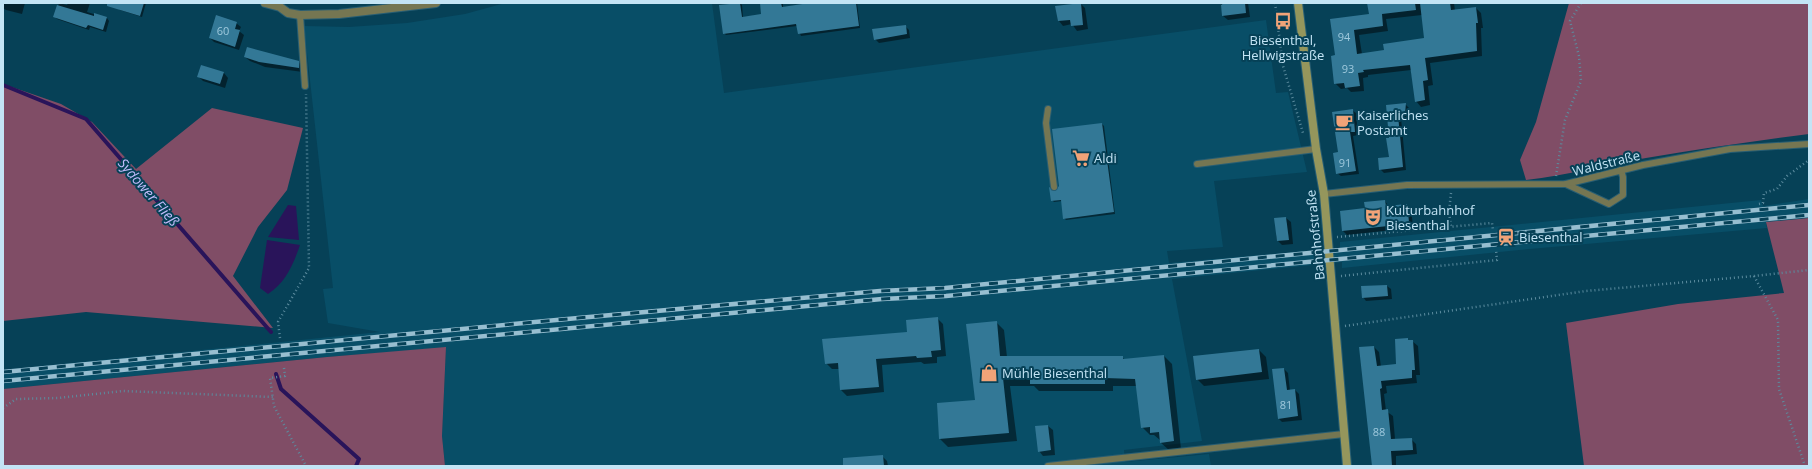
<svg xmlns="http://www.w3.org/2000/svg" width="1812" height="469" viewBox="0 0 1812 469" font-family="'Open Sans',sans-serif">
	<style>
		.built { fill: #084e67 }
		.green { fill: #804d66 }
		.water { fill: #29145a }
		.shadow { fill: #0007; fill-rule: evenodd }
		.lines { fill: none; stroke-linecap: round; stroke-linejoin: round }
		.stream { stroke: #29145a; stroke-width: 4 }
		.building { fill: #337896 }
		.service-casing { stroke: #285e73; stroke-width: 8 }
		.minor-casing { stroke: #285e73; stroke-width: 10 }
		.secondary-casing { stroke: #285e73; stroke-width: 10 }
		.path { stroke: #5b8b9e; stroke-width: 2.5; stroke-dasharray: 1 3; stroke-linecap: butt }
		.service { stroke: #757652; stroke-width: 6 }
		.minor { stroke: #757652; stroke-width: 8 }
		.secondary { stroke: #95965c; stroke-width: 8 }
		.rail-casing { stroke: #97bed0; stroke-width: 4.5 }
		.rail { stroke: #064157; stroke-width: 3; stroke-dasharray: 9; stroke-linecap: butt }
		.labels { text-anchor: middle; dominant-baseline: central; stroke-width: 4; stroke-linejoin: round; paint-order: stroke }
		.number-label { font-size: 11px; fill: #9fc9dd }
		.poi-label { font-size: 13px; fill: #c3e4f5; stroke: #064157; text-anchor: start }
		.street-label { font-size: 13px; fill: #c3e4f5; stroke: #064157 }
		.water-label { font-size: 14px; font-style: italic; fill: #c3bcfb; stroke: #064157 }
	</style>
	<rect width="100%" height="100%" fill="#064157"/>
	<polygon class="built" points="505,3 712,3 724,93 1266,20 1276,93 1288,92 1307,172 1214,181 1223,247 1167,251 1169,263 1340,248 1340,242 1761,200 1763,206 1809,199 1809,218 1766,223 1767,228 1519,250 1342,268 1342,262 1172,279 1202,441 1124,450 1125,462 1209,454 1211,466 445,466 442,436 446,348 327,357 3,389 3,370 380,332 328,323 323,289 333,288 304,26 349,27 407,23 465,14"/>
	<g class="green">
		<path d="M1569,3h240v131c-54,7 -109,15 -163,24 -41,7 -78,17 -120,22l-6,-20 16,-38z"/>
		<polygon points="3,84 61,104 92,122 136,169 212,108 303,128 287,190 258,227 233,276 273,328 86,312 3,321"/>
		<polygon points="1809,218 1809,466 1584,466 1566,323 1678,304 1784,293 1766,222"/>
		<polygon points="446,347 442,436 445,466 3,466 3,389 327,357"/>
	</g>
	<g class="water">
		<polygon points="288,205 296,206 299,240 268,237"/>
		<path d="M267,240l33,5c-7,20 -14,37 -32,49l-8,-6z"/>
	</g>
	<g class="shadow">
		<polygon points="4,3 25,3 22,14 6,10 3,8"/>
		<polygon points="59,3 67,5 68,3 90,3 87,12 107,18 109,21 106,32 90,27 89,30 57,19 55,17"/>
		<polygon points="120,3 146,3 142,17 120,10 118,8"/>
		<polygon points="740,3 742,5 743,17 762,15 761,3 783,3 783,7 816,3 857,3 860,28 801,36 797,26 726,35 724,33"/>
		<polygon points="1080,3 1085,8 1088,29 1077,31 1072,24 1063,26 1059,21"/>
		<polygon points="1221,3 1248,3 1250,17 1228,20 1223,16"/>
		<path d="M1368,3h86l1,8 21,-3 5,5 2,15h-2l1,28 -52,7 3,22 -5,1 2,19 -9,2 -5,-6 -5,-31 -43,5v2l-5,1 1,13 -13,1 -4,-4 -6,1 -6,-6 1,-27 -5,-36 39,-5zM1422,15l3,24 -40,12 -23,3 -3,-19 29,-4 -2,-12z"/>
		<polygon points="236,23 241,27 239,31 244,35 239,50 214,42 210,38"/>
		<polygon points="905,26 909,30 910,38 879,43 875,39"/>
		<polygon points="245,57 298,62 303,66 303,72 265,67 250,61"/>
		<polygon points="224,73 228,78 225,88 203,81 198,76"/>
		<polygon points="1405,104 1409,108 1408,117 1401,118 1406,170 1384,173 1380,169 1390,158 1390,139 1387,106"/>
		<polygon points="1352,110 1356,113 1358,135 1353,136 1359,174 1341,176 1337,173 1339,153"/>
		<polygon points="1102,124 1104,126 1115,214 1066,220 1064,218 1062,201 1054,202 1052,200 1055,193"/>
		<polygon points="1385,201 1389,207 1407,205 1411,209 1413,226 1392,229 1392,230 1347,235 1343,231"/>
		<polygon points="1286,218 1291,222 1293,244 1282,245 1277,240 1275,219"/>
		<polygon points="1387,286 1391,289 1392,299 1366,301 1363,297"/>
		<polygon points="937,318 943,324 946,356 937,357 937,363 924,364 921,362 882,365 884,392 847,396 841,390 839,369 832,369 826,363 908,333"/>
		<polygon points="996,322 1004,330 1007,357 1122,357 1125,360 1164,356 1172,364 1181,449 1169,450 1161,443 1160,440 1154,435 1150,435 1142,427 1137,386 1113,386 1113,391 1039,391 1034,386 1010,386 1017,441 948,447 940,439 976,401"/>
		<polygon points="1412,341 1418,346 1420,375 1416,375 1417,383 1386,386 1387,393 1384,394 1386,411 1393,416 1395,439 1411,439 1416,444 1417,454 1396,456 1396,466 1373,466 1374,347 1379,352 1381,367 1397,365"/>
		<polygon points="1259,350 1266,357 1269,379 1204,386 1197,379"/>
		<polygon points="1284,369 1288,373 1290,391 1295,390 1299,394 1302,420 1282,422 1278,418"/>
		<polygon points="1048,426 1053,430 1055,455 1043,456 1039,451"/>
		<polygon points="882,456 887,461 888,466 847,466"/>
	</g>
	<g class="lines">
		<g class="stream">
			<polyline points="3,85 86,119 271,332"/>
			<polyline points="276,374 281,389 359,459 356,466"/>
		</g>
	</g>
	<g class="building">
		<polygon points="107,3 144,3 140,16 107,6"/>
		<polygon points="740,3 742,17 761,14 760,3 781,3 782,7 809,3 856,3 859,26 798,34 796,24 723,34 719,5"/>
		<polygon points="1081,3 1083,25 1071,26 1070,20 1058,21 1055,6"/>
		<polygon points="1224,3 1245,3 1246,13 1222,16 1221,5"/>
		<polygon points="1367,3 1415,3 1416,10 1382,14 1383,26 1354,30 1357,54 1384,50 1383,44 1424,38 1420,3 1450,3 1451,10 1476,7 1478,23 1476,23 1477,51 1425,58 1428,80 1423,81 1425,100 1415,102 1410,65 1363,70 1364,72 1358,73 1360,86 1345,88 1344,83 1334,84 1331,56 1335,55 1330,19 1369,14"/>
		<polygon points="57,5 94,16 94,13 107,17 103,30 88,25 86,28 53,17"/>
		<polygon points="216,15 237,22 235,29 240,30 235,47 209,38"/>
		<polygon points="906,25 907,34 874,40 872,29"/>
		<polygon points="247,47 299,61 299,68 259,62 244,57"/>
		<polygon points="201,65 224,72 220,84 197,77"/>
		<polygon points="1406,103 1405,114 1398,115 1403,167 1379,170 1378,158 1389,157 1386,138 1389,138 1386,105"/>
		<polygon points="1353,109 1355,132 1350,132 1356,171 1336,174 1333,153 1338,152 1332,112"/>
		<polygon points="1102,123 1114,212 1063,219 1061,200 1051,201 1049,187 1055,191 1059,186 1052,129"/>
		<polygon points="1385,200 1386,206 1407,204 1409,222 1388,224 1388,226 1342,231 1340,211 1365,208 1364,202"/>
		<polygon points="1286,217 1289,240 1277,241 1274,218"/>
		<polygon points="1387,285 1388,296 1362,298 1361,286"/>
		<polygon points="938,317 941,350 931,351 932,357 917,358 916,356 876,359 879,387 840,390 838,363 825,364 822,339 907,332 906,320"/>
		<polygon points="997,321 1000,356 1123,356 1123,359 1164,355 1174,441 1160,443 1159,432 1150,433 1150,427 1141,428 1135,379 1105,378 1105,384 1030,384 1030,378 1003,378 1009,433 939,439 937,403 975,400 966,324"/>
		<polygon points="1408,338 1408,340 1413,340 1415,370 1412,370 1412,378 1381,381 1382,388 1380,389 1382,410 1388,409 1391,439 1412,438 1413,450 1391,451 1392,466 1372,466 1359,347 1374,346 1377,366 1396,364 1395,339"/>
		<polygon points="1259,349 1262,372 1196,380 1193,356"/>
		<polygon points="1284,368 1287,390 1295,389 1298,416 1278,419 1272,369"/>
		<polygon points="1048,425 1051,450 1038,452 1035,426"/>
		<polygon points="883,455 884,466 843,466 843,458"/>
	</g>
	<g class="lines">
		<g class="service-casing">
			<g id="service">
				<polyline points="300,15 305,86"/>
				<polyline points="1048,109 1046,123 1054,187"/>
				<polyline points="1197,164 1316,149"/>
				<polyline points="1566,184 1609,204 1623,195 1623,177 1621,170"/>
				<polyline points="1324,194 1407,185 1566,184 1643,165 1730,149 1809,144"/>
				<polyline points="1048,466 1344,434"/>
			</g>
		</g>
		<g class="minor-casing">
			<polyline id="minor" points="265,3 280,7 288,13 300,15 339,14 436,3"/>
		</g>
		<g class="secondary-casing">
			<polyline id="secondary" points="1298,3 1316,149 1324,194 1347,466"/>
		</g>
		<g class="path">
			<polyline points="1275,3 1283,66 1303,133"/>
			<polyline points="1556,176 1565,120 1581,81 1579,56 1570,21 1581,3"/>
			<polyline points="1451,193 1449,212 1451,227"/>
			<polyline points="1759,204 1763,203 1764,193 1777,189 1787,176 1809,160"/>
			<polyline points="1337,237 1492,223 1493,230"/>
			<polyline points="1341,276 1497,260 1496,250"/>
			<polyline points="1754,276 1778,320 1779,389 1805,466"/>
			<polyline points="1345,326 1586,291 1754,276 1809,270"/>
			<polyline points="280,338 278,322 309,268 306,94"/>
			<polyline points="284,368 285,376 270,378 274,406 306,466"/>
			<polyline points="3,408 16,399 58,398 123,391 273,397"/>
		</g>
		<use href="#service" class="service"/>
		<use href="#minor" class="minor"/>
		<use href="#secondary" class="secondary"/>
		<g class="rail-casing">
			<g id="rail">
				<polyline points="3,372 578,318 880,291 945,288 1809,205"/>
				<polyline points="3,381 882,299 946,296 1809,215"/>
			</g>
		</g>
		<use href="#rail" class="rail"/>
	</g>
	<defs>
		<g id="bus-bare" transform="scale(1.38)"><path d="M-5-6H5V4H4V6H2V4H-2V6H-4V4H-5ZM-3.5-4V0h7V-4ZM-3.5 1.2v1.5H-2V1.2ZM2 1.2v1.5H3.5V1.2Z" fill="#f0a378" stroke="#064157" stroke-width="2.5" paint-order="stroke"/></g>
		<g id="cafe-bare" transform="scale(1.38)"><path d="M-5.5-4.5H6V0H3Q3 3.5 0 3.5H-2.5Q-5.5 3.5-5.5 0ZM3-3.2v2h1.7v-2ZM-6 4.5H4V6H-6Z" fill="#f0a378" stroke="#064157" stroke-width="2.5" paint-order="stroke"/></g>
		<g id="supermarket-bare" transform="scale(1.38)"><path d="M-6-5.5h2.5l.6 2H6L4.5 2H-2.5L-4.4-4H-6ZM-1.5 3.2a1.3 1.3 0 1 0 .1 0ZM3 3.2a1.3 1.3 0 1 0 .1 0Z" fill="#f0a378" stroke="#064157" stroke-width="2.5" paint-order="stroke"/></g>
		<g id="theatre-bare" transform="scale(1.38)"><path d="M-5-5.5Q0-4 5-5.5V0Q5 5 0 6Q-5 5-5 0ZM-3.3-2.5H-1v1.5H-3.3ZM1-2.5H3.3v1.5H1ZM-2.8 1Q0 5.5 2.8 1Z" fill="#f0a378" stroke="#064157" stroke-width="2.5" paint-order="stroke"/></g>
		<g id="station-bare" transform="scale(1.38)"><path d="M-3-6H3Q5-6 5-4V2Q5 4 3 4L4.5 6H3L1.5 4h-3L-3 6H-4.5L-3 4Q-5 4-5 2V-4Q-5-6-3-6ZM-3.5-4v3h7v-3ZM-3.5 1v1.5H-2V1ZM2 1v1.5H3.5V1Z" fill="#f0a378" stroke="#064157" stroke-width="2.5" paint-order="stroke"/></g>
		<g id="shop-bare" transform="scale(1.38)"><path d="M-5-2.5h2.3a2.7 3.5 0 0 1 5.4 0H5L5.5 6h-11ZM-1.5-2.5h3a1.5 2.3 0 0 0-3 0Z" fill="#f0a378" stroke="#064157" stroke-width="2.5" paint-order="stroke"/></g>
	</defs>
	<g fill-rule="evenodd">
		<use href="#bus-bare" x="1283" y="21"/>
		<use href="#cafe-bare" x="1344" y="122"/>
		<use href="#supermarket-bare" x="1081" y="158"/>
		<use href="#theatre-bare" x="1373" y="217"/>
		<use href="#station-bare" x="1506" y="237"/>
		<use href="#shop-bare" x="989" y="373"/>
	</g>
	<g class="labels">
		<g class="number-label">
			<text x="223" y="30">60</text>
			<text x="1344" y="36">94</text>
			<text x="1348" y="68">93</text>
			<text x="1345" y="162">91</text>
			<text x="1286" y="404">81</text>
			<text x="1379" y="431">88</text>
		</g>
		<g class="poi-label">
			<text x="1283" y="40" text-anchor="middle">Biesenthal,<tspan x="1283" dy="15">Hellwigstraße</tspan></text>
			<text x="1357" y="115">Kaiserliches<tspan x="1357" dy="15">Postamt</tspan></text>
			<text x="1094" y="158">Aldi</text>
			<text x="1386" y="210">Kulturbahnhof<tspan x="1386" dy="15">Biesenthal</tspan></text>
			<text x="1519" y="237">Biesenthal</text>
			<text x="1002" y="373">Mühle Biesenthal</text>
		</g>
		<g class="street-label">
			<text transform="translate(1606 163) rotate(-14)">Waldstraße</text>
			<text transform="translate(1315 235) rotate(-96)">Bahnhofstraße</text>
		</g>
		<g class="water-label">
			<text transform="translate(149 192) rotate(49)">Sydower Fließ</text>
		</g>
	</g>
	<rect width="1812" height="469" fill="none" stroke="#c3e4f5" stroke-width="8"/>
</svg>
